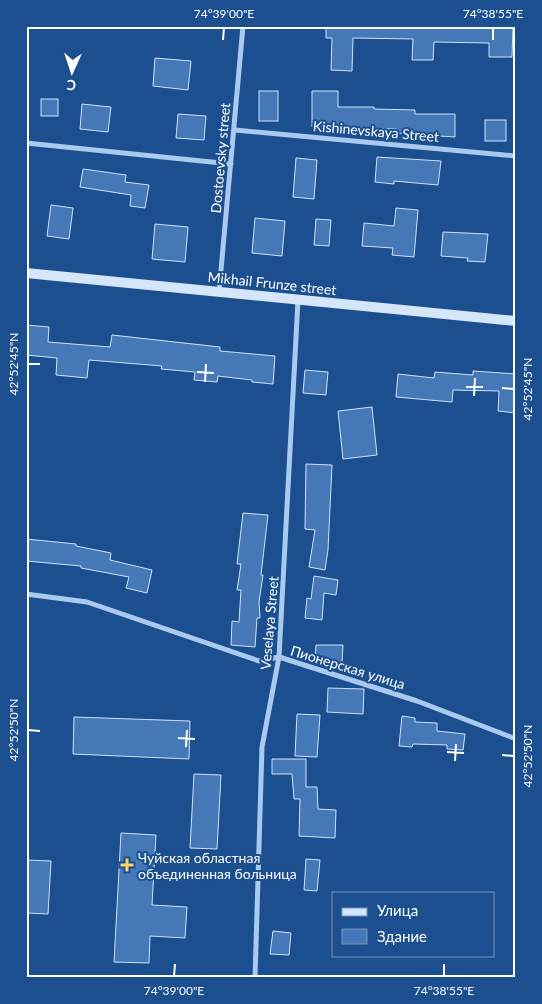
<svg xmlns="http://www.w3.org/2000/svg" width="542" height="1004" viewBox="0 0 542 1004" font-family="Lato,sans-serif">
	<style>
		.building { fill: #4478b7; stroke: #cfe3fa }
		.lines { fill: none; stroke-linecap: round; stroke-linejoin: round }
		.minor { stroke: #a9c9ee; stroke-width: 5 }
		.secondary { stroke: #d6e6fa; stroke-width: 10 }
		.ticks { fill: none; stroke: #fff; stroke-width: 2 }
		.poi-dot { fill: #ffd166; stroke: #1b4f8f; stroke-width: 2 }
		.labels { text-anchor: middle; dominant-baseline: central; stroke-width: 4; stroke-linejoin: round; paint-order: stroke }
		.street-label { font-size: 14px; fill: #fff; stroke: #1b4f8f }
		.poi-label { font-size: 14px; fill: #fff; stroke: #1b4f8f; text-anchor: start }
		.neatline { fill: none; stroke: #fff; stroke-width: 2 }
		.ticks-label { font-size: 12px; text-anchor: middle; fill: #fff }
	</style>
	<rect width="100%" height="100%" fill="#1b4f8f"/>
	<g class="building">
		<polygon points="326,26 513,26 512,57 489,57 489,43 434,42 433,60 412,60 413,39 353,38 352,71 331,70 332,38 326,38"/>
		<polygon points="155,58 191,61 188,90 153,86"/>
		<rect x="259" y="91" width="19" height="30"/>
		<polygon points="312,91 338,91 338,107 374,107 374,109 415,110 415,114 455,114 455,137 395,133 396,129 312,127"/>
		<rect x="41" y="99" width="17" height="17"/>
		<polygon points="82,104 111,107 108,132 80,129"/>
		<polygon points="178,114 206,116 204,140 176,138"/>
		<rect x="485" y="120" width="21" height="21"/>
		<polygon points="377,157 441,161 438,185 394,181 394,184 375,182"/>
		<polygon points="296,158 317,160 314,199 293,197"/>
		<polygon points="83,169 126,175 125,182 149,185 145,208 130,206 131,195 80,187"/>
		<polygon points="51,205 73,208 69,239 47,236"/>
		<polygon points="396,208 418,210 414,257 392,255 393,248 362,246 364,223 394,226"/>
		<polygon points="255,218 285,221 282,256 252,253"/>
		<polygon points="316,219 331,220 329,246 314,245"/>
		<polygon points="155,224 188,227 185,262 152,259"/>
		<polygon points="443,232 488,234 485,262 467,261 468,258 441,256"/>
		<polygon points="26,325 49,327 48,342 110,347 112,335 220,347 220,351 275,356 273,384 252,382 252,380 218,376 217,382 194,380 195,372 161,369 162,366 89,360 87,378 56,375 57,358 26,355"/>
		<polygon points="305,370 328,372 326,395 303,393"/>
		<polygon points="473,371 516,374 516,413 498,411 499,391 453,390 452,402 396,397 398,374 434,378 435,372 473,375"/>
		<polygon points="372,407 377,455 343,459 338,411"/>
		<polygon points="306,464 332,465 328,550 325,570 309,567 315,530 305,529"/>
		<polygon points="243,513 268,515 261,575 263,575 259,602 260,618 257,618 255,647 231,645 232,621 239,622 241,590 237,590 241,564 237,564"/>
		<polygon points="26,539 76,544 76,546 111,553 110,560 152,570 147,593 126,588 129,577 81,568 81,566 26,561"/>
		<polygon points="314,576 338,580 336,595 324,593 322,620 305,618 307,598 311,599"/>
		<polygon points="316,645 343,645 342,663 315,662"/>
		<polygon points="328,688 364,689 363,714 327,712"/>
		<polygon points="297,714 320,715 317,757 295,756"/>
		<polygon points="402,716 415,718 415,722 437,723 437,731 465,734 463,750 447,749 447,745 413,744 412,747 399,746"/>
		<polygon points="74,717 190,721 189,759 73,754"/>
		<polygon points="272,759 306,759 306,787 317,787 318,809 336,810 335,838 299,836 300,799 294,799 292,774 272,774"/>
		<polygon points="194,774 221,775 217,849 190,848"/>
		<polygon points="121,833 156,835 152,905 187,907 185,938 150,936 149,963 114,962"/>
		<polygon points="306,859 320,860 317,891 304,890"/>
		<polygon points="26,860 51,861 48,914 26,913"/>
		<polygon points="273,931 291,933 289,955 270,954"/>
	</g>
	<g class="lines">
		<g class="minor">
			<polyline points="235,130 516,156"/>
			<polyline points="26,143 231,164"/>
			<polyline points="219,292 243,26"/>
			<polyline points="26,594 87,602 259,661 279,657 417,701 516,739"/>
			<polyline points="255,978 262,747 279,657 298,300"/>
		</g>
		<polyline class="secondary" points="26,273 516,321"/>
	</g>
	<path class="ticks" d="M223,40l1,-12M493,40v-12M28,364h12M197,372l17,1M205,382l1,-18M466,387h17M502,388l12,1M474,396l1,-18M28,730l12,1M178,738l17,1M186,747l1,-17M447,752l17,1M502,755l12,1M455,761l1,-17M174,976l1,-12M444,976v-12"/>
	<path class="poi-dot" d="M124.5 857.5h5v5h5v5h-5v5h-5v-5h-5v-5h5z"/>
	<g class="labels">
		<g class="street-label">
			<text transform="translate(376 131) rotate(5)">Kishinevskaya Street</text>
			<text transform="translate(220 158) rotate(-85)">Dostoevsky street</text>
			<text transform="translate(272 283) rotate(6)">Mikhail Frunze street</text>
			<text transform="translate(269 623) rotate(-85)">Veselaya Street</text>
			<text transform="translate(348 667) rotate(17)">Пионерская улица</text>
		</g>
		<g class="poi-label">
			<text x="138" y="857">Чуйская областная<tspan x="138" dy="16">объединенная больница</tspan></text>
		</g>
	</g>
	<rect width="542" height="1004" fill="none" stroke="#1b4f8f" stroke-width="55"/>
	<rect x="332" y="892" width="162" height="65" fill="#1b4f8f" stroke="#7695bc"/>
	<rect x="342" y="908" width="25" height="8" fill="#d6e6fa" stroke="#7695bc"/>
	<text x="377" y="916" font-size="15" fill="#ffffff">Улица</text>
	<rect x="342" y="929" width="25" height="15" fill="#4478b7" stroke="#7695bc"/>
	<text x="377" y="942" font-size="15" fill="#ffffff">Здание</text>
	<g transform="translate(72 72) rotate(183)" stroke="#1b4f8f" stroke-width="4" paint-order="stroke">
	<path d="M0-4L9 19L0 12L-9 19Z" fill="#ffffff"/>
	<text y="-8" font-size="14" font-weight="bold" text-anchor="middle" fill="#ffffff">С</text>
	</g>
	<rect x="28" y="28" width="486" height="948" class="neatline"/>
	<g class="ticks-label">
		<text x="224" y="18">74°39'00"E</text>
		<text x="493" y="18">74°38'55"E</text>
		<text transform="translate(14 364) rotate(-90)" y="4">42°52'45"N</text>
		<text transform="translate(528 389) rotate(-90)" y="4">42°52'45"N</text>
		<text transform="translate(14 730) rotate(-90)" y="4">42°52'50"N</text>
		<text transform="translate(528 756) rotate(-90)" y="4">42°52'50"N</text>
		<text x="174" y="995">74°39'00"E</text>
		<text x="444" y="995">74°38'55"E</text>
	</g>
</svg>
